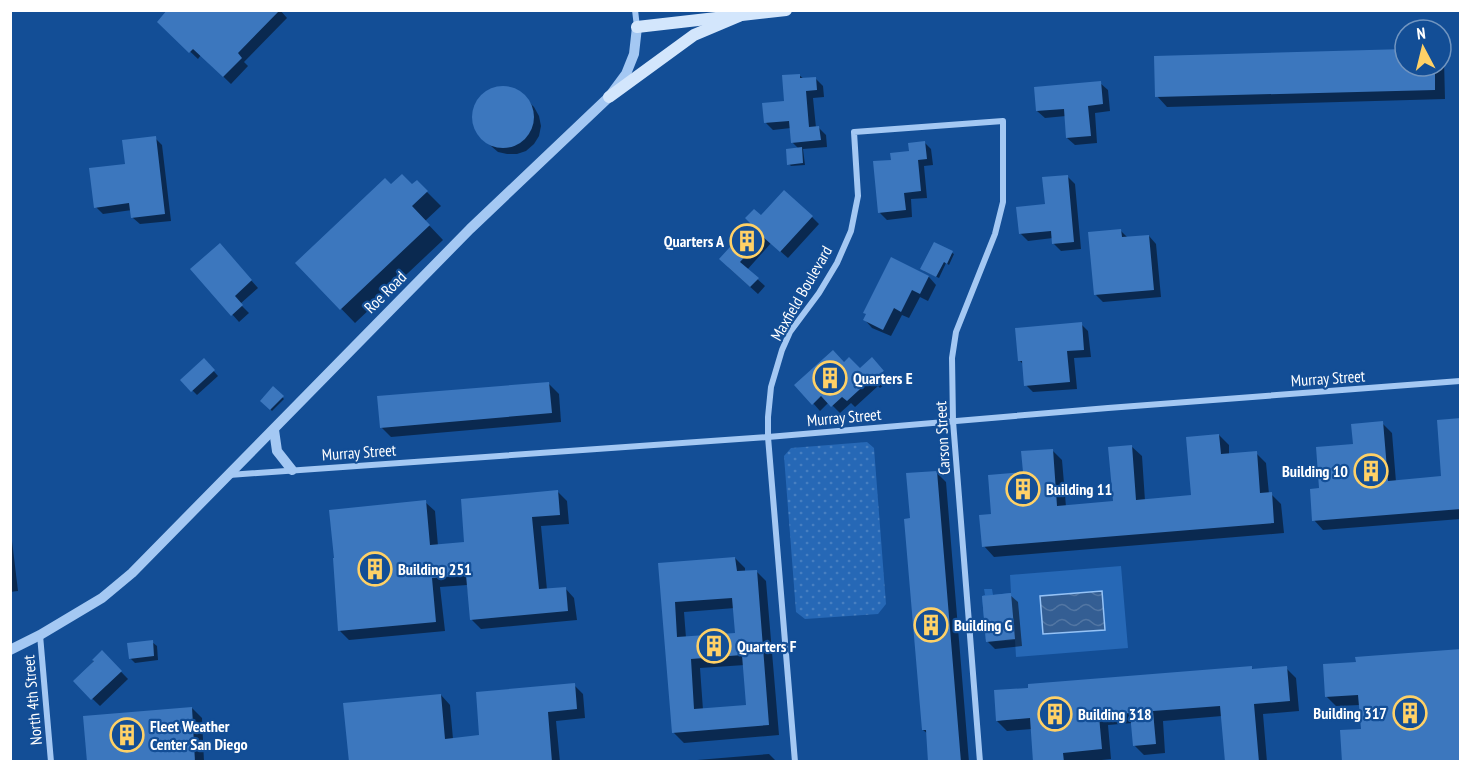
<svg xmlns="http://www.w3.org/2000/svg" width="1471" height="772" viewBox="0 0 1471 772" font-family="'PT Sans Narrow',sans-serif">
	<style>
		.grass { fill: #2668b6 }
		.park { fill: url(#park-dots) }
		.water { fill: url(#water-waves); stroke: #96c3f6; stroke-width: 1.5 }
		.shadow { fill: #0007; fill-rule: evenodd }
		.building { fill: #3c77be; fill-rule: evenodd }
		.lines { fill: none; stroke-linecap: round; stroke-linejoin: round }
		.minor { stroke: #a4c8f3; stroke-width: 6 }
		.tertiary { stroke: #a4c8f3; stroke-width: 10 }
		.secondary { stroke: #d3e6fc; stroke-width: 12 }
		.labels { text-anchor: middle; dominant-baseline: central; stroke-width: 4.5; stroke-linejoin: round; paint-order: stroke }
		.poi-label { font-size: 16px; font-weight: bold; fill: #fff; stroke: #134e96; text-anchor: start }
		.street-label { font-size: 16px; fill: #fff; stroke: #134e96 }
	</style>
	<defs>
		<pattern id="park-dots" width="8" height="8" patternUnits="userSpaceOnUse" patternTransform="scale(1.5)"><rect width="8" height="8" fill="#2668b6"/><path d="M2 2h.1M6 6h.1" fill="none" stroke="#477fc1" stroke-width="1.8" stroke-linecap="round"/></pattern>
		<pattern id="water-waves" width="16" height="10" patternUnits="userSpaceOnUse" patternTransform="scale(1.5)"><rect width="16" height="10" fill="#345e93"/><path d="M0 5q4-4 8 0t8 0" fill="none" stroke="#5276a3"/></pattern>
	</defs>
	<rect width="100%" height="100%" fill="#134e96"/>
	<polygon class="grass" points="1121,566 1128,648 1016,657 1015,640 986,642 982,596 985,595 984,589 992,589 993,595 1011,593 1010,575"/>
	<polygon class="park" points="867,442 874,448 886,604 878,614 805,619 796,612 784,456 791,448"/>
	<polygon class="water" points="1102,591 1105,630 1043,634 1040,596"/>
	<g class="shadow">
		<polygon points="168,10 280,10 287,18 244,62 248,66 231,84 201,55 198,59 159,22"/>
		<polygon points="1405,51 1405,66 1441,66 1441,57 1444,60 1445,99 1167,107 1157,96"/>
		<polygon points="799,75 804,79 815,78 823,86 824,97 813,98 816,128 819,128 826,135 827,147 803,149 805,165 791,166 789,164 799,149 792,142 791,128 773,130 766,123 786,102"/>
		<polygon points="1100,83 1108,90 1110,111 1095,113 1097,143 1075,145 1067,138 1066,116 1045,118 1037,111"/>
		<polygon points="499,88 509,88 519,92 534,107 539,116 541,126 539,136 534,144 526,151 517,154 507,154 498,152 491,146 477,131 474,122 474,112 477,104 482,96 490,91"/>
		<polygon points="155,138 162,145 171,221 140,224 133,218 132,210 103,214 96,207 126,165"/>
		<polygon points="924,142 931,149 933,165 924,166 927,198 911,199 912,217 887,220 880,213 893,161"/>
		<polygon points="1067,176 1075,184 1081,249 1061,251 1053,243 1053,238 1028,241 1020,233 1047,205"/>
		<polygon points="417,182 441,206 425,221 443,240 355,323 297,263 391,186 412,186"/>
		<polygon points="812,217 819,224 788,258 771,243 747,270 765,286 758,294 728,267 761,218"/>
		<polygon points="1120,230 1128,238 1149,236 1156,244 1161,297 1103,302 1096,295"/>
		<polygon points="935,244 954,254 949,265 946,263 939,278 924,271"/>
		<polygon points="226,252 258,288 240,304 249,313 239,322 192,269"/>
		<polygon points="891,259 929,277 936,285 928,301 920,297 909,318 902,315 891,336 872,328 865,320"/>
		<polygon points="1081,324 1088,331 1091,357 1074,358 1077,389 1033,392 1026,385 1024,365 1019,360"/>
		<polygon points="204,360 218,376 197,395 182,380"/>
		<polygon points="844,363 860,370 879,367 891,379 880,388 878,386 855,407 851,403 840,413 829,402 820,411 813,403"/>
		<polygon points="549,384 559,394 561,422 391,437 381,427"/>
		<polygon points="273,388 284,399 272,411 262,401"/>
		<polygon points="1460,420 1460,519 1323,530 1314,520 1321,490 1354,445 1382,423 1392,433 1396,482 1443,478"/>
		<polygon points="1219,435 1229,445 1229,455 1256,453 1266,463 1269,494 1271,494 1281,504 1284,533 994,557 984,546 993,515 1024,473 1052,450 1062,460 1066,507 1114,503 1131,446 1142,456 1145,501 1193,497"/>
		<polygon points="936,472 946,482 969,762 930,762 928,734 923,730 912,520"/>
		<polygon points="557,491 567,501 569,524 541,526 547,590 565,588 574,598 577,620 481,629 472,620 467,585 440,587 445,631 349,640 340,631 425,502 435,511 438,546 466,543"/>
		<polygon points="10,524 18,591 10,592"/>
		<path d="M735,558l10,10v4l11,-1 10,10 13,154 -95,8 -10,-10 -14,-169zM735,608l2,26 -51,4 -2,-26zM745,665l3,41 -45,4 -3,-42z"/>
		<polygon points="1010,595 1018,602 1022,646 995,649 987,641"/>
		<polygon points="152,642 157,646 158,660 135,663 130,658"/>
		<polygon points="1460,651 1362,730 1360,705 1336,706 1326,696"/>
		<polygon points="102,652 128,679 100,706 75,682"/>
		<polygon points="1251,667 1254,671 1286,668 1296,678 1299,711 1263,714 1267,762 1226,762 1222,716 1163,721 1165,753 1144,755 1134,745 1132,723 1108,725 1111,759 1083,762 1035,762 1032,729 1007,731 997,721"/>
		<polygon points="574,685 583,694 585,718 556,721 560,762 350,762 441,695 450,705 453,739 481,737"/>
		<polygon points="192,708 202,718 204,762 88,762"/>
		<polygon points="769,754 777,762 685,762 685,761"/>
	</g>
	<g class="building">
		<polygon points="167,10 280,10 238,53 242,58 223,77 193,49 189,53 157,22"/>
		<polygon points="1405,49 1405,66 1435,66 1435,90 1155,97 1154,56"/>
		<polygon points="800,74 800,78 816,77 817,90 806,91 809,127 819,126 821,140 791,143 789,121 764,123 762,103 784,101 782,75"/>
		<polygon points="1101,81 1103,104 1088,106 1091,136 1066,138 1064,109 1036,111 1034,87"/>
		<circle cx="503" cy="117" r="31"/>
		<polygon points="156,136 165,214 131,218 129,203 94,208 89,168 125,164 122,140"/>
		<polygon points="925,141 927,159 918,160 921,191 904,193 906,210 878,213 873,161 891,160 890,153 909,151 908,143"/>
		<polygon points="802,147 803,163 787,165 786,149"/>
		<polygon points="402,174 412,184 417,180 428,191 412,206 430,225 340,310 295,263 385,178 391,184"/>
		<polygon points="1068,175 1074,242 1052,244 1051,231 1019,234 1016,207 1045,204 1042,177"/>
		<polygon points="784,190 813,216 780,252 763,237 740,262 759,278 750,287 719,259 751,224 745,218 754,209 761,215"/>
		<polygon points="1121,229 1122,237 1149,235 1154,290 1094,295 1088,232"/>
		<polygon points="934,242 953,251 947,264 944,262 936,277 920,269"/>
		<polygon points="220,243 252,280 235,296 243,305 231,316 190,269"/>
		<polygon points="891,257 929,276 920,294 912,290 901,312 894,308 883,330 863,320 866,314 863,313"/>
		<polygon points="1082,322 1084,350 1067,351 1070,382 1024,386 1022,361 1018,361 1015,328"/>
		<polygon points="833,350 844,362 849,357 860,368 872,357 884,371 872,382 870,380 847,401 842,397 831,407 821,396 812,405 794,385"/>
		<polygon points="204,358 215,370 191,392 180,380"/>
		<polygon points="549,382 552,413 380,428 377,396"/>
		<polygon points="273,386 284,396 270,410 260,401"/>
		<polygon points="1461,418 1461,509 1312,521 1310,489 1319,488 1316,447 1353,444 1351,424 1383,421 1388,481 1441,476 1437,420"/>
		<polygon points="1219,434 1221,454 1257,451 1260,493 1272,492 1274,523 982,547 979,515 991,514 988,475 1023,472 1021,451 1053,449 1057,506 1113,501 1108,447 1132,445 1136,500 1191,495 1186,437"/>
		<polygon points="937,471 961,762 928,762 926,730 922,730 904,519 910,518 906,473"/>
		<polygon points="558,490 560,515 532,517 539,589 566,587 568,611 470,620 466,575 432,578 436,622 338,631 333,558 334,558 329,510 426,500 430,545 464,542 461,499"/>
		<path d="M735,557l2,14 20,-1 12,155 -97,8 -14,-170zM732,598l3,35 -58,4 -2,-35zM742,655l4,50 -52,4 -3,-50z"/>
		<polygon points="1011,593 1015,639 986,642 982,596"/>
		<polygon points="153,640 154,656 129,659 127,643"/>
		<polygon points="1461,649 1461,762 1342,762 1340,730 1361,729 1358,695 1325,697 1323,664 1356,662 1355,657"/>
		<polygon points="102,650 122,671 91,700 73,681 94,661 92,660"/>
		<polygon points="1252,666 1252,669 1287,666 1290,701 1254,704 1259,762 1225,762 1220,706 1153,711 1156,744 1133,746 1130,713 1099,716 1102,749 1063,753 1064,762 1033,762 1030,718 996,721 994,690 1028,688 1028,684"/>
		<polygon points="575,683 577,709 548,712 552,762 349,762 343,703 441,694 445,739 479,735 476,692"/>
		<polygon points="192,707 195,762 87,762 83,716"/>
	</g>
	<g class="lines">
		<g class="minor">
			<polyline points="635,10 637,27"/>
			<polyline points="229,475 768,437 1108,408 1460,381"/>
			<polyline points="40,635 51,762"/>
			<polyline points="795,762 768,437 768,417 771,387 782,350 790,332 819,293 837,263 851,231 858,196 854,132 1003,121 1003,202 995,234 956,332 952,358 953,421 980,762"/>
		</g>
		<g class="tertiary">
			<polyline points="274,430 277,451 292,470"/>
			<polyline points="10,650 40,635 102,598 132,573 470,229 609,97 626,74 634,54 637,27"/>
		</g>
		<g class="secondary">
			<polyline points="637,27 786,10"/>
			<polyline points="609,97 694,35 739,16"/>
		</g>
	</g>
	<defs>
		<g id="building-ring" transform="scale(1.725)"><circle r="9.5" fill="#134e96" stroke="#ffd166" stroke-width="1.5"/><path d="M-4-6H4V6H1V3H-1V6H-4ZM-2.5-4.3h1.7v1.8h-1.7ZM.8-4.3h1.7v1.8H.8ZM-2.5-1h1.7V.8h-1.7ZM.8-1h1.7V.8H.8Z" fill="#ffd166"/></g>
	</defs>
	<g fill-rule="evenodd">
		<use href="#building-ring" x="747" y="241"/>
		<use href="#building-ring" x="830" y="378"/>
		<use href="#building-ring" x="1371" y="471"/>
		<use href="#building-ring" x="1023" y="489"/>
		<use href="#building-ring" x="375" y="569"/>
		<use href="#building-ring" x="931" y="625"/>
		<use href="#building-ring" x="714" y="646"/>
		<use href="#building-ring" x="1410" y="713"/>
		<use href="#building-ring" x="1055" y="714"/>
		<use href="#building-ring" x="127" y="735"/>
	</g>
	<g class="labels">
		<g class="poi-label">
			<text x="724" y="241" text-anchor="end">Quarters A</text>
			<text x="853" y="378">Quarters E</text>
			<text x="1348" y="471" text-anchor="end">Building 10</text>
			<text x="1046" y="489">Building 11</text>
			<text x="398" y="569">Building 251</text>
			<text x="954" y="625">Building G</text>
			<text x="737" y="646">Quarters F</text>
			<text x="1387" y="713" text-anchor="end">Building 317</text>
			<text x="1078" y="714">Building 318</text>
			<text x="150" y="726">Fleet Weather<tspan x="150" dy="18">Center San Diego</tspan></text>
		</g>
		<g class="street-label">
			<text transform="translate(385 292) rotate(-45)">Roe Road</text>
			<text transform="translate(801 293) rotate(-60)">Maxfield Boulevard</text>
			<text transform="translate(1328 378) rotate(-4)">Murray Street</text>
			<text transform="translate(844 417) rotate(-5)">Murray Street</text>
			<text transform="translate(942 438) rotate(-93)">Carson Street</text>
			<text transform="translate(359 452) rotate(-4)">Murray Street</text>
			<text transform="translate(32 700) rotate(-95)">North 4th Street</text>
		</g>
	</g>
	<rect width="1471" height="772" fill="none" stroke="#ffffff" stroke-width="24"/>
	<g transform="translate(1423 48) rotate(353)"><circle r="28" fill="#134e96" stroke="#7195c0" stroke-width="1.5"/>
	<path d="M0-4.5L10 22L0 15L-10 22Z" fill="#ffd166"/>
	<text y="-9" font-size="16" font-weight="bold" text-anchor="middle" fill="#ffffff">N</text>
	</g>
</svg>
